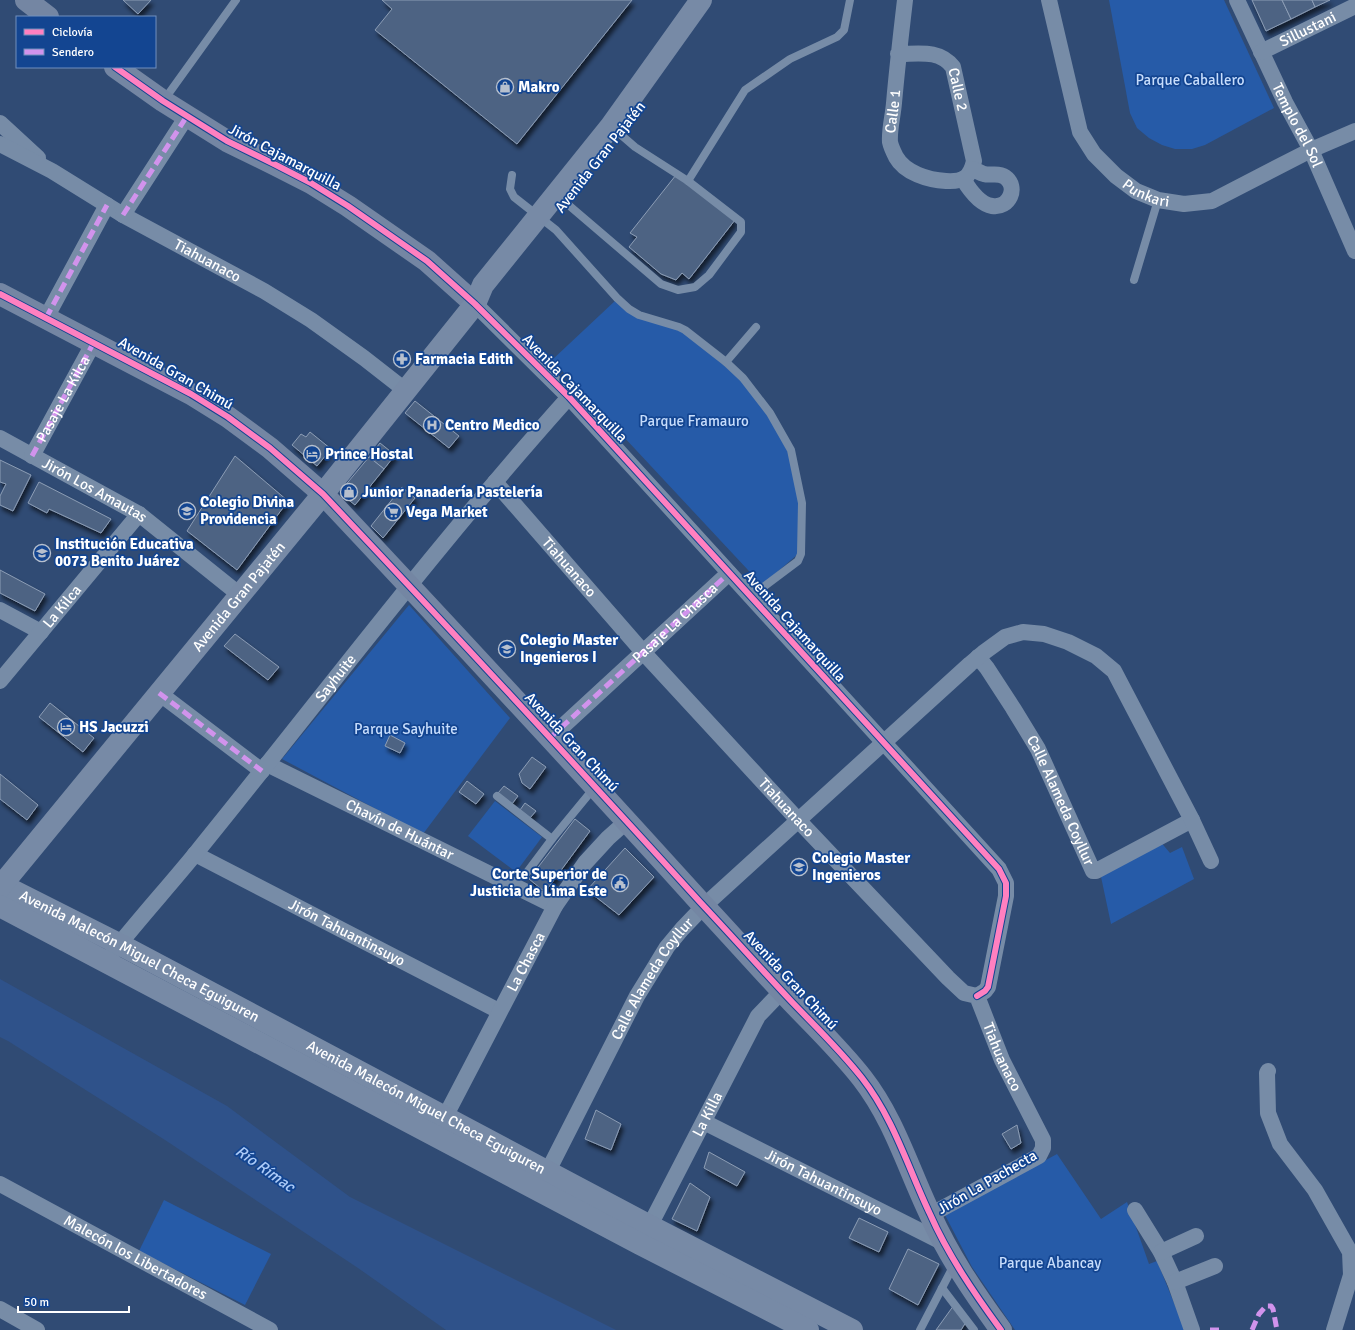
<svg xmlns="http://www.w3.org/2000/svg" width="1355" height="1330" viewBox="0 0 1355 1330" font-family="Signika,sans-serif">
	<style>
		.green { fill: #265ba8 }
		.water { fill: #2f528a }
		.building { fill: #4d6383; stroke: #8c9db5; filter: url(#shadow) }
		.lines { fill: none; stroke-linecap: round; stroke-linejoin: round }
		.lane { stroke: #778ca7; stroke-width: 8 }
		.street { stroke: #778ca7; stroke-width: 16 }
		.secondary { stroke: #7486a3; stroke-width: 22 }
		.primary { stroke: #778aa6; stroke-width: 22 }
		.quiet { stroke: #d193ec; stroke-width: 5; stroke-dasharray: 10 5; stroke-linecap: butt }
		.cycleway-casing { stroke: #134591; stroke-width: 8 }
		.cycleway { stroke: #ff80c0; stroke-width: 6 }
		.labels { text-anchor: middle; dominant-baseline: central; stroke-width: 3.5; stroke-linejoin: round; paint-order: stroke }
		.street-label { font-size: 15px; fill: #fff; stroke: #134591 }
		.park-label { font-size: 15px; fill: #c7ddfc; stroke: #134591 }
		.poi-label { font-size: 15px; font-weight: bold; fill: #fff; stroke: #134591; text-anchor: start }
		.water-label { font-size: 16px; font-style: italic; fill: #accbf8; stroke: #134591 }
	</style>
	<defs>
		<filter id="shadow"><feDropShadow dx="2.5" dy="4.5" stdDeviation="2" flood-color="#0009"/></filter>
	</defs>
	<rect width="100%" height="100%" fill="#304b74"/>
	<g class="green">
		<polygon points="1109,0 1224,0 1274,108 1205,145 1192,149 1175,149 1162,145 1149,138 1137,128 1130,113"/>
		<polygon points="616,300 625,308 682,330 739,378 764,410 779,435 790,456 801,501 798,554 762,585 552,360"/>
		<polygon points="409,605 510,718 423,834 282,759"/>
		<polygon points="495,801 542,837 516,872 468,836"/>
		<polygon points="1159,840 1170,853 1182,847 1194,879 1111,924 1100,872"/>
		<polygon points="1057,1154 1101,1219 1127,1202 1149,1264 1157,1261 1185,1330 1015,1330 972,1267 945,1215"/>
		<polygon points="164,1200 271,1254 245,1305 139,1251"/>
	</g>
	<polygon class="water" points="0,979 227,1106 350,1197 616,1330 446,1330 358,1268 165,1140 8,1041 0,1037"/>
	<g class="building">
		<polygon points="123,0 151,0 138,14"/>
		<polygon points="382,0 632,0 517,144 375,30 392,9"/>
		<polygon points="1252,0 1282,0 1291,19 1266,31"/>
		<polygon points="1282,0 1312,0 1315,7 1291,19"/>
		<polygon points="1312,0 1330,0 1315,7"/>
		<polygon points="676,175 735,220 689,279 682,273 676,280 661,274 629,247 637,237 630,233"/>
		<polygon points="415,401 459,436 449,448 405,413"/>
		<polygon points="310,432 331,449 317,466 292,445 301,434 306,437"/>
		<polygon points="380,443 395,455 384,469 369,457"/>
		<polygon points="235,456 288,501 237,570 187,531"/>
		<polygon points="369,457 384,469 355,505 345,497 343,488"/>
		<polygon points="0,460 31,475 13,511 0,505 0,496 6,484 0,482"/>
		<polygon points="39,482 111,519 101,533 49,509 47,513 28,503"/>
		<polygon points="402,487 415,498 383,538 371,526"/>
		<polygon points="0,570 45,594 35,611 0,593"/>
		<polygon points="235,634 279,667 268,680 224,646"/>
		<polygon points="50,703 94,738 83,752 39,717"/>
		<polygon points="390,735 405,743 400,753 385,746"/>
		<polygon points="532,757 546,767 530,789 522,783 519,774"/>
		<polygon points="0,774 38,805 27,820 0,799"/>
		<polygon points="467,781 484,794 476,804 459,792"/>
		<polygon points="504,786 518,796 512,804 498,793"/>
		<polygon points="525,803 536,811 530,818 520,810"/>
		<polygon points="575,819 590,831 545,892 529,879"/>
		<polygon points="625,848 654,877 619,915 587,890"/>
		<polygon points="596,1110 621,1124 611,1150 585,1139"/>
		<polygon points="1017,1125 1021,1143 1011,1149 1002,1134"/>
		<polygon points="709,1152 745,1172 737,1186 704,1168"/>
		<polygon points="690,1183 710,1197 697,1231 672,1219"/>
		<polygon points="859,1218 888,1232 879,1252 849,1238"/>
		<polygon points="908,1249 939,1264 918,1305 889,1289"/>
		<polygon points="954,1305 966,1322 961,1330 936,1330"/>
	</g>
	<g class="lines">
		<g class="lane">
			<polyline points="164,100 236,0"/>
			<polyline points="512,175 510,189 514,197 556,230 617,298 629,309 639,315 679,327 685,330 726,362 743,378 770,413 791,450 802,503 801,554 798,561 762,588 752,598"/>
			<polyline points="688,181 745,90 790,59 837,37 844,30 850,0"/>
			<polyline points="565,202 661,284 678,290 695,287 709,275 741,232 741,222 688,181 635,147 620,134"/>
			<polyline points="1134,280 1158,200"/>
			<polyline points="726,362 756,327"/>
			<polyline points="497,796 552,839"/>
			<polyline points="525,875 552,839 594,788"/>
			<polyline points="942,1288 974,1330"/>
			<polyline points="920,1330 954,1265"/>
		</g>
		<g class="street">
			<path id="s1" d="M1049,0l31,132 14,22 22,22 20,15 22,9 26,4 28,-3 99,-51 44,-19"/>
			<path id="s2" d="M1237,0l48,102 26,48 44,101"/>
			<path id="s3" d="M1261,52l94,-46"/>
			<path id="s4" d="M898,54c20,0 41,-5 55,13l21,94c-4,17 -11,21 -28,20 -18,-1 -41,-8 -50,-24 -2,-4 -5,-10 -6,-15 -1,-12 3,-26 4,-39 3,-34 7,-69 11,-103"/>
			<polyline points="0,123 38,158"/>
			<path id="s5" d="M0,144l52,27 71,44 141,76 47,29 53,38 41,32"/>
			<path d="M963,179c6,10 16,25 29,27 17,3 27,-19 13,-29 -7,-5 -14,-1 -21,-3 -4,-1 -8,-4 -12,-5"/>
			<polyline points="123,215 187,116"/>
			<polyline points="475,304 569,397 999,869 1006,883 1006,896 988,987 985,991 977,996"/>
			<polyline points="46,318 107,205"/>
			<path id="s6" d="M0,438l139,76 101,81"/>
			<polyline points="32,456 94,342"/>
			<path id="s7" d="M495,482l148,170 155,168 150,158 16,15 13,3 25,64 41,80v8l-4,8 -109,59"/>
			<polyline points="0,610 41,632"/>
			<path id="s8" d="M978,657l9,11 26,40 25,41 55,122h3l96,-51"/>
			<path id="s9" d="M0,681l139,-167"/>
			<polyline points="159,693 262,771"/>
			<polyline points="550,738 729,573"/>
			<path id="s10" d="M267,764l288,142"/>
			<path id="s11" d="M195,854l304,157"/>
			<path id="s12" d="M113,952c27,-34 56,-66 83,-99 124,-153 242,-310 373,-456"/>
			<polyline points="1268,1071 1267,1073 1268,1113 1280,1144 1315,1190 1350,1252 1351,1275 1334,1330"/>
			<path id="s13" d="M445,1117l110,-211 30,-43 23,-25 19,-17"/>
			<path id="s14" d="M704,1122l240,121"/>
			<path id="s15" d="M548,1171l89,-175 16,-26 14,-23 15,-18 22,-23 266,-242 13,-11 22,-16 18,-5 21,2 24,8 28,14 18,15 78,149 19,41"/>
			<path id="s16" d="M0,1184l270,146"/>
			<polyline points="1135,1210 1161,1252 1175,1282 1192,1330"/>
			<path id="s17" d="M645,1235l113,-219 24,-25"/>
			<polyline points="1161,1252 1196,1236"/>
			<polyline points="1175,1282 1215,1266"/>
			<polyline points="0,1309 37,1330"/>
		</g>
		<g class="secondary">
			<polyline points="26,0 48,17"/>
			<polyline points="115,67 163,101 227,141 274,164 311,183 348,206 427,261 475,304"/>
			<path d="M0,294l191,100 37,23 42,31 53,46c127,135 253,271 377,408 31,33 61,67 92,100 24,25 49,49 70,76 32,41 46,90 68,136 18,41 44,79 71,116"/>
		</g>
		<g class="primary">
			<path id="s18" d="M0,884l119,60 531,282 202,104"/>
			<path id="s19" d="M0,887l323,-393 152,-190 8,-19 128,-159 90,-126"/>
			<polyline points="0,906 640,1244 808,1330"/>
		</g>
		<g class="quiet">
			<polyline points="123,215 187,116"/>
			<polyline points="46,318 107,205"/>
			<path id="s20" d="M32,456l62,-114"/>
			<polyline points="159,693 262,771"/>
			<path id="s21" d="M550,738l179,-165"/>
			<polyline points="1210,1330 1219,1330"/>
			<polyline points="1252,1330 1259,1314 1266,1306 1271,1306 1273,1309 1277,1330"/>
		</g>
		<g class="cycleway-casing">
			<g id="cycleway">
				<polyline points="115,67 163,101 227,141 274,164 311,183 348,206 427,261 475,304 569,397 999,869 1006,883 1006,896 988,987 985,991 977,996"/>
				<path d="M0,294l191,100 37,23 42,31 53,46c127,135 253,271 377,408 31,33 61,67 92,100 24,25 49,49 70,76 32,41 46,90 68,136 18,41 44,79 71,116"/>
			</g>
		</g>
		<use href="#cycleway" class="cycleway"/>
	</g>
	<defs>
		<g id="shop-ring" transform="scale(0.9)"><circle r="9.5" fill="#134591" stroke="#b7c0ce" stroke-width="1.5"/><path d="M-5-2.5h2.3a2.7 3.5 0 0 1 5.4 0H5L5.5 6h-11ZM-1.5-2.5h3a1.5 2.3 0 0 0-3 0Z" fill="#b7c0ce"/></g>
		<g id="pharmacy-ring" transform="scale(0.9)"><circle r="9.5" fill="#134591" stroke="#b7c0ce" stroke-width="1.5"/><path d="M-2-6h4v4h4v4h-4v4h-4v-4h-4v-4h4Z" fill="#b7c0ce"/></g>
		<g id="hospital-ring" transform="scale(0.9)"><circle r="9.5" fill="#134591" stroke="#b7c0ce" stroke-width="1.5"/><path d="M-5-5h3v3.5h4V-5h3V5h-3V1.5h-4V5h-3Z" fill="#b7c0ce"/></g>
		<g id="hotel-ring" transform="scale(0.9)"><circle r="9.5" fill="#134591" stroke="#b7c0ce" stroke-width="1.5"/><path d="M-6-4.5h1.5V1H6V5H4.5V3h-9V5H-6ZM-4 0a1.8 1.8 0 1 1 3.6 0ZM.5 0V-2.5h3Q6-2.5 6 0Z" fill="#b7c0ce"/></g>
		<g id="school-ring" transform="scale(0.9)"><circle r="9.5" fill="#134591" stroke="#b7c0ce" stroke-width="1.5"/><path d="M0-5L7-2L0 1L-7-2ZM-4 1L0 2.5L4 1V4Q0 6-4 4Z" fill="#b7c0ce"/></g>
		<g id="supermarket-ring" transform="scale(0.9)"><circle r="9.5" fill="#134591" stroke="#b7c0ce" stroke-width="1.5"/><path d="M-6-5.5h2.5l.6 2H6L4.5 2H-2.5L-4.4-4H-6ZM-1.5 3.2a1.3 1.3 0 1 0 .1 0ZM3 3.2a1.3 1.3 0 1 0 .1 0Z" fill="#b7c0ce"/></g>
		<g id="civic-ring" transform="scale(0.9)"><circle r="9.5" fill="#134591" stroke="#b7c0ce" stroke-width="1.5"/><path d="M-.6-6.5H3V-4.5H.6V-3L4-1V1h2V6H-6V1h2V-1L-.6-3ZM-1.2 2.5V6h2.4V2.5Z" fill="#b7c0ce"/></g>
	</defs>
	<g fill-rule="evenodd">
		<use href="#shop-ring" x="505" y="87"/>
		<use href="#pharmacy-ring" x="402" y="359"/>
		<use href="#hospital-ring" x="432" y="425"/>
		<use href="#hotel-ring" x="312" y="454"/>
		<use href="#shop-ring" x="349" y="492"/>
		<use href="#school-ring" x="187" y="511"/>
		<use href="#supermarket-ring" x="393" y="512"/>
		<use href="#school-ring" x="42" y="553"/>
		<use href="#school-ring" x="507" y="649"/>
		<use href="#hotel-ring" x="66" y="727"/>
		<use href="#school-ring" x="799" y="867"/>
		<use href="#civic-ring" x="620" y="883"/>
	</g>
	<g class="labels">
		<g class="street-label">
			<text stroke="none"><textPath href="#s3" startOffset="52">Sillustani</textPath></text>
			<text stroke="none"><textPath href="#s4" startOffset="82">Calle 2</textPath></text>
			<text stroke="none"><textPath href="#s4" startOffset="299">Calle 1</textPath></text>
			<text stroke="none"><textPath href="#s2" startOffset="139">Templo del Sol</textPath></text>
			<text transform="translate(285 157) rotate(28)">Jirón Cajamarquilla</text>
			<text transform="translate(600 157) rotate(-52)">Avenida Gran Pajatén</text>
			<text stroke="none"><textPath href="#s1" startOffset="228">Punkari</textPath></text>
			<text stroke="none"><textPath href="#s5" startOffset="238">Tiahuanaco</textPath></text>
			<text transform="translate(176 373) rotate(30)">Avenida Gran Chimú</text>
			<text transform="translate(575 388) rotate(46)">Avenida Cajamarquilla</text>
			<text stroke="none"><textPath href="#s20" startOffset="65">Pasaje La Kilca</textPath></text>
			<text stroke="none"><textPath href="#s6" startOffset="108">Jirón Los Amautas</textPath></text>
			<text stroke="none"><textPath href="#s7" startOffset="113">Tiahuanaco</textPath></text>
			<text stroke="none"><textPath href="#s19" startOffset="376">Avenida Gran Pajatén</textPath></text>
			<text stroke="none"><textPath href="#s9" startOffset="97">La Kilca</textPath></text>
			<text stroke="none"><textPath href="#s21" startOffset="170">Pasaje La Chasca</textPath></text>
			<text transform="translate(795 626) rotate(48)">Avenida Cajamarquilla</text>
			<text stroke="none"><textPath href="#s12" startOffset="353">Sayhuite</textPath></text>
			<text transform="translate(572 742) rotate(47)">Avenida Gran Chimú</text>
			<text stroke="none"><textPath href="#s8" startOffset="166">Calle Alameda Coyllur</textPath></text>
			<text stroke="none"><textPath href="#s7" startOffset="437">Tiahuanaco</textPath></text>
			<text stroke="none"><textPath href="#s10" startOffset="148">Chavín de Huántar</textPath></text>
			<text stroke="none"><textPath href="#s11" startOffset="171">Jirón Tahuantinsuyo</textPath></text>
			<text stroke="none"><textPath href="#s18" startOffset="157">Avenida Malecón Miguel Checa Eguiguren</textPath></text>
			<text stroke="none"><textPath href="#s13" startOffset="175">La Chasca</textPath></text>
			<text stroke="none"><textPath href="#s15" startOffset="219">Calle Alameda Coyllur</textPath></text>
			<text transform="translate(791 980) rotate(47)">Avenida Gran Chimú</text>
			<text stroke="none"><textPath href="#s7" startOffset="773">Tiahuanaco</textPath></text>
			<text stroke="none"><textPath href="#s18" startOffset="481">Avenida Malecón Miguel Checa Eguiguren</textPath></text>
			<text stroke="none"><textPath href="#s17" startOffset="136">La Killa</textPath></text>
			<text stroke="none"><textPath href="#s14" startOffset="134">Jirón Tahuantinsuyo</textPath></text>
			<text transform="translate(987 1182) rotate(-30)">Jirón La Pachecta</text>
			<text stroke="none"><textPath href="#s16" startOffset="154">Malecón los Libertadores</textPath></text>
		</g>
		<g class="park-label">
			<text x="1190" y="80">Parque Caballero</text>
			<text x="694" y="421">Parque Framauro</text>
			<text x="406" y="729">Parque Sayhuite</text>
			<text x="1050" y="1263">Parque Abancay</text>
		</g>
		<g class="poi-label">
			<text x="518" y="87">Makro</text>
			<text x="415" y="359">Farmacia Edith</text>
			<text x="445" y="425">Centro Medico</text>
			<text x="325" y="454">Prince Hostal</text>
			<text x="362" y="492">Junior Panadería Pastelería</text>
			<text x="200" y="502">Colegio Divina<tspan x="200" dy="17">Providencia</tspan></text>
			<text x="406" y="512">Vega Market</text>
			<text x="55" y="544">Institución Educativa<tspan x="55" dy="17">0073 Benito Juárez</tspan></text>
			<text x="520" y="640">Colegio Master<tspan x="520" dy="17">Ingenieros I</tspan></text>
			<text x="79" y="727">HS Jacuzzi</text>
			<text x="812" y="858">Colegio Master<tspan x="812" dy="17">Ingenieros</tspan></text>
			<text x="607" y="874" text-anchor="end">Corte Superior de<tspan x="607" dy="17">Justicia de Lima Este</tspan></text>
		</g>
		<g class="water-label">
			<text transform="translate(265 1169) rotate(35)">Río Rímac</text>
		</g>
	</g>
	<rect x="16" y="16" width="140" height="52" fill="#134591" stroke="#718fbd"/>
	<rect x="24" y="29" width="20" height="6" fill="#ff80c0" stroke="#718fbd"/>
	<text x="52" y="36" font-size="12" fill="#ffffff">Ciclovía</text>
	<rect x="24" y="49" width="20" height="6" fill="#d193ec" stroke="#718fbd"/>
	<text x="52" y="56" font-size="12" fill="#ffffff">Sendero</text>
	<path d="M18 1306v6h111v-6" fill="none" stroke="#ffffff" stroke-width="2"/>
	<text x="24" y="1306" font-size="12" fill="#ffffff" stroke="#134591" stroke-width="3" paint-order="stroke">50 m</text>
</svg>
